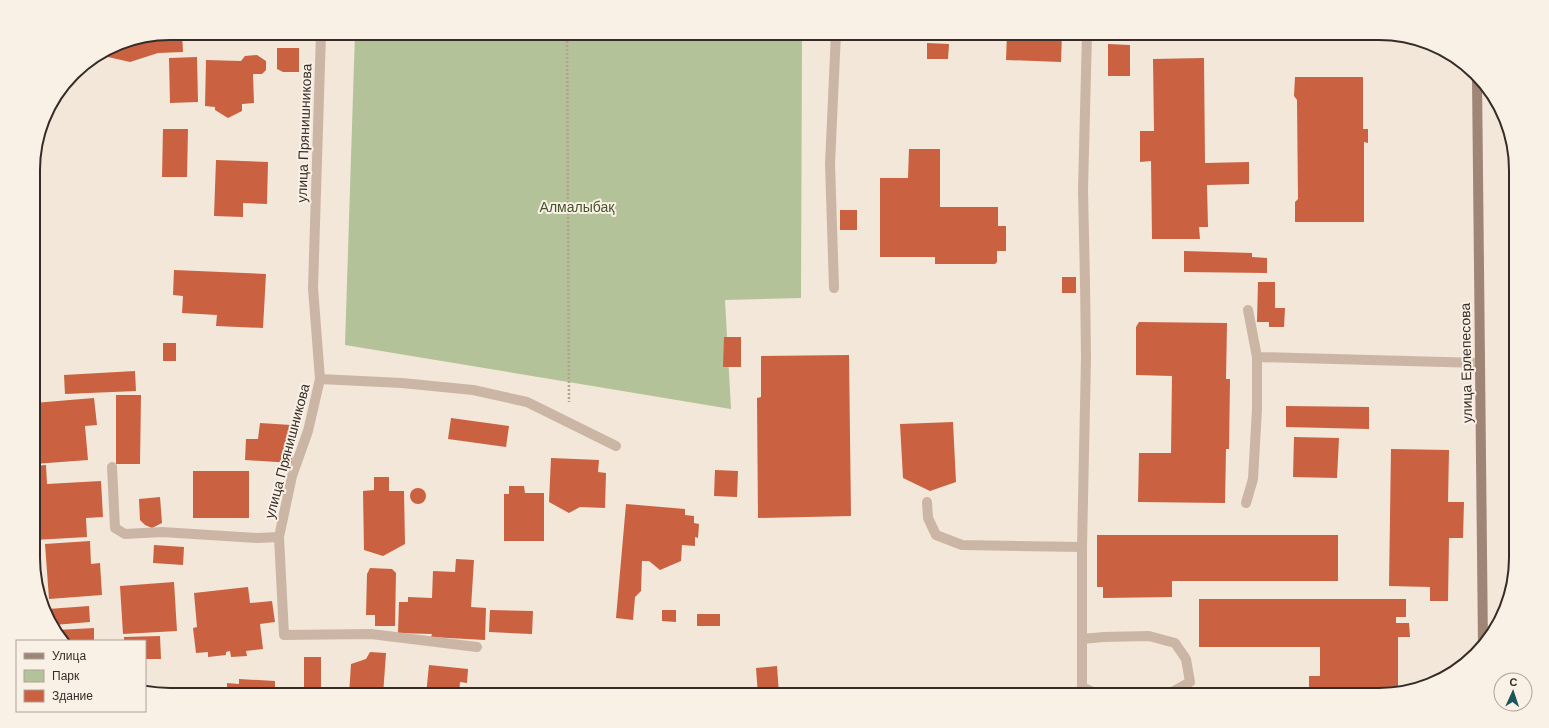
<svg xmlns="http://www.w3.org/2000/svg" width="1549" height="728" viewBox="0 0 1549 728" font-family="Helvetica,sans-serif">
	<style>
		.green { fill: #b4c299 }
		.building { fill: #ca6140 }
		.lines { fill: none; stroke-linecap: round; stroke-linejoin: round }
		.path { stroke: #b6a08f; stroke-width: 2.5; stroke-dasharray: 2 2; stroke-linecap: butt }
		.service { stroke: #cbb6a5; stroke-width: 10 }
		.minor { stroke: #cbb6a5; stroke-width: 10 }
		.secondary { stroke: #9e8576; stroke-width: 10 }
		.labels { text-anchor: middle; dominant-baseline: central; stroke-width: 4; stroke-linejoin: round; paint-order: stroke }
		.street-label { font-size: 14px; fill: #362b27; stroke: #faf1e6 }
		.park-label { font-size: 14px; fill: #45552a; stroke: #faf1e6 }
		.rim { fill: none; stroke: #362b27; stroke-width: 2 }
	</style>
	<rect width="100%" height="100%" fill="#f2e7d9"/>
	<polygon class="green" points="355,33 802,33 801,298 725,300 731,409 345,345"/>
	<g class="building">
		<polygon points="170,33 182,33 183,52 158,53 130,62 108,57 107,50 118,43"/>
		<polygon points="1007,33 1062,33 1061,62 1006,60"/>
		<polygon points="927,43 949,44 948,59 927,59"/>
		<polygon points="1108,44 1130,45 1130,76 1108,76"/>
		<polygon points="277,48 299,48 299,72 283,72 277,69"/>
		<polygon points="257,55 266,61 266,70 262,74 253,74 254,103 242,104 242,111 228,118 215,110 215,107 205,106 206,60 241,61 245,56"/>
		<polygon points="197,57 198,102 170,103 169,58"/>
		<polygon points="1204,58 1205,163 1249,162 1249,184 1207,185 1208,227 1199,227 1200,239 1152,239 1151,161 1140,162 1140,131 1154,131 1153,59"/>
		<polygon points="1295,77 1363,77 1363,129 1368,129 1368,143 1364,142 1364,222 1295,222 1295,202 1298,199 1297,100 1294,96"/>
		<polygon points="163,129 188,129 187,177 162,177"/>
		<polygon points="909,149 940,149 940,207 998,207 998,226 1006,226 1006,251 997,251 997,262 995,264 935,264 935,257 880,257 880,178 908,178"/>
		<polygon points="216,160 268,162 267,204 243,203 243,217 214,216"/>
		<rect x="840" y="210" width="17" height="20"/>
		<polygon points="1184,251 1252,253 1252,257 1267,258 1267,273 1184,272"/>
		<polygon points="174,270 266,274 263,328 216,326 217,315 182,313 183,296 173,295"/>
		<rect x="1062" y="277" width="14" height="16"/>
		<polygon points="1258,282 1275,282 1275,308 1285,308 1284,327 1269,327 1269,322 1257,322"/>
		<polygon points="1139,322 1227,323 1226,379 1230,379 1229,449 1226,449 1225,503 1138,502 1139,453 1171,453 1172,376 1136,375 1136,327"/>
		<polygon points="724,337 741,337 741,367 723,367"/>
		<rect x="163" y="343" width="13" height="18"/>
		<polygon points="849,355 851,516 758,518 757,398 761,397 761,356"/>
		<polygon points="135,371 136,391 65,394 64,375"/>
		<polygon points="116,395 141,395 140,464 116,464"/>
		<polygon points="94,398 97,425 85,426 88,460 34,464 34,403"/>
		<polygon points="1286,406 1369,407 1369,429 1286,427"/>
		<polygon points="451,418 509,426 506,447 448,439"/>
		<polygon points="953,422 956,482 930,491 903,478 900,424"/>
		<polygon points="260,423 291,425 290,445 293,445 292,463 245,460 246,439 258,439"/>
		<polygon points="1294,437 1339,438 1337,478 1293,477"/>
		<polygon points="1391,449 1449,450 1448,502 1464,502 1463,538 1449,538 1448,601 1430,601 1430,587 1389,586"/>
		<polygon points="551,458 599,460 598,472 606,473 605,508 580,507 569,513 549,502"/>
		<polygon points="46,465 47,484 101,481 103,517 86,518 87,537 34,540 34,466"/>
		<polygon points="715,470 738,471 737,497 714,496"/>
		<rect x="193" y="471" width="56" height="47"/>
		<polygon points="374,477 389,477 389,491 404,491 405,544 383,556 364,550 363,491 374,490"/>
		<polygon points="509,486 524,486 525,493 544,493 544,541 504,541 504,494 509,494"/>
		<circle cx="418" cy="496" r="8"/>
		<polygon points="160,497 162,523 152,528 145,525 140,520 139,499"/>
		<polygon points="626,504 685,509 685,515 694,516 694,523 699,524 698,538 695,537 695,546 682,545 681,561 660,570 649,561 642,561 641,591 635,597 633,620 616,618"/>
		<polygon points="1097,535 1338,535 1338,581 1172,581 1172,597 1103,598 1103,587 1097,587"/>
		<polygon points="90,541 91,564 100,563 102,595 49,599 45,544"/>
		<polygon points="154,545 184,547 183,565 153,563"/>
		<polygon points="456,559 474,560 471,607 486,608 485,640 431,637 432,634 398,633 399,602 408,602 408,597 432,598 433,571 455,572"/>
		<polygon points="370,568 392,569 396,573 395,626 375,626 375,615 366,615 367,574"/>
		<polygon points="174,582 177,631 123,634 120,586"/>
		<polygon points="248,587 250,603 272,601 275,622 260,624 263,649 246,651 247,656 231,657 230,651 226,652 226,655 208,657 208,652 196,653 193,628 197,627 194,593"/>
		<polygon points="1199,599 1406,599 1406,617 1396,617 1396,623 1409,623 1410,637 1398,637 1398,691 1388,695 1309,695 1309,676 1320,676 1320,647 1199,647"/>
		<polygon points="89,606 90,622 54,625 48,609"/>
		<polygon points="490,610 533,611 532,634 489,632"/>
		<polygon points="662,610 676,610 676,622 662,621"/>
		<rect x="697" y="614" width="23" height="12"/>
		<polygon points="94,628 94,641 61,641 57,630"/>
		<polygon points="160,636 161,659 145,659 145,641 124,641 124,637"/>
		<polygon points="370,652 386,653 383,695 349,695 351,664 366,659"/>
		<rect x="304" y="657" width="17" height="38"/>
		<polygon points="429,665 468,669 467,683 460,682 459,695 426,695"/>
		<polygon points="777,666 779,694 758,695 756,668"/>
		<polygon points="239,679 275,681 275,689 289,690 289,695 227,695 227,683 239,684"/>
	</g>
	<g class="lines">
		<polyline class="path" points="567,33 569,402"/>
		<g class="service">
			<polyline points="1248,310 1257,357 1480,363"/>
			<polyline points="927,502 928,518 936,535 962,545 1082,547"/>
			<polyline points="1246,503 1253,479 1257,409 1257,357"/>
			<polyline points="1082,639 1104,637 1149,636 1175,643 1186,659 1190,682 1172,692 1152,695"/>
			<polyline points="1082,687 1099,695"/>
			<polyline points="1082,695 1082,547 1086,358 1085,282"/>
		</g>
		<g class="minor">
			<polyline points="321,33 313,288 320,379 308,431 292,476 279,537 284,635 371,634 477,647"/>
			<polyline points="1085,282 1083,190 1087,33"/>
			<polyline points="834,288 830,164 836,33"/>
			<polyline points="320,379 402,383 473,390 527,402 616,446"/>
			<polyline points="112,467 115,528 125,534 162,532 257,538 279,537"/>
		</g>
		<polyline class="secondary" points="1477,78 1483,647"/>
	</g>
	<g class="labels">
		<g class="street-label">
			<text transform="translate(304 133) rotate(-88)">улица Прянишникова</text>
			<text transform="translate(1466 363) rotate(-91)">улица Ерлепесова</text>
			<text transform="translate(287 451) rotate(-75)">улица Прянишникова</text>
		</g>
		<g class="park-label">
			<text x="577" y="207">Алмалыбақ</text>
		</g>
	</g>
	<path d="M0 0H1549V728H0ZM170 40H1379A130 130 0 0 1 1509 170V558A130 130 0 0 1 1379 688H170A130 130 0 0 1 40 558V170A130 130 0 0 1 170 40Z" fill="#faf1e6" fill-rule="evenodd"/>
	<path class="rim" d="M170 40H1379A130 130 0 0 1 1509 170V558A130 130 0 0 1 1379 688H170A130 130 0 0 1 40 558V170A130 130 0 0 1 170 40Z"/>
	<rect x="16" y="640" width="130" height="72" fill="#faf1e6" stroke="#aca29a"/>
	<rect x="24" y="653" width="20" height="6" fill="#9e8576" stroke="#aca29a"/>
	<text x="52" y="660" font-size="12" fill="#362b27">Улица</text>
	<rect x="24" y="670" width="20" height="12" fill="#b4c299" stroke="#aca29a"/>
	<text x="52" y="680" font-size="12" fill="#362b27">Парк</text>
	<rect x="24" y="690" width="20" height="12" fill="#ca6140" stroke="#aca29a"/>
	<text x="52" y="700" font-size="12" fill="#362b27">Здание</text>
	<g transform="translate(1513 692) rotate(3)"><circle r="19" fill="#faf1e6" stroke="#aca29a"/>
	<path d="M0-3L7 15L0 10L-7 15Z" fill="#1b5559"/>
	<text y="-6" font-size="11" font-weight="bold" text-anchor="middle" fill="#362b27">С</text>
	</g>
</svg>
